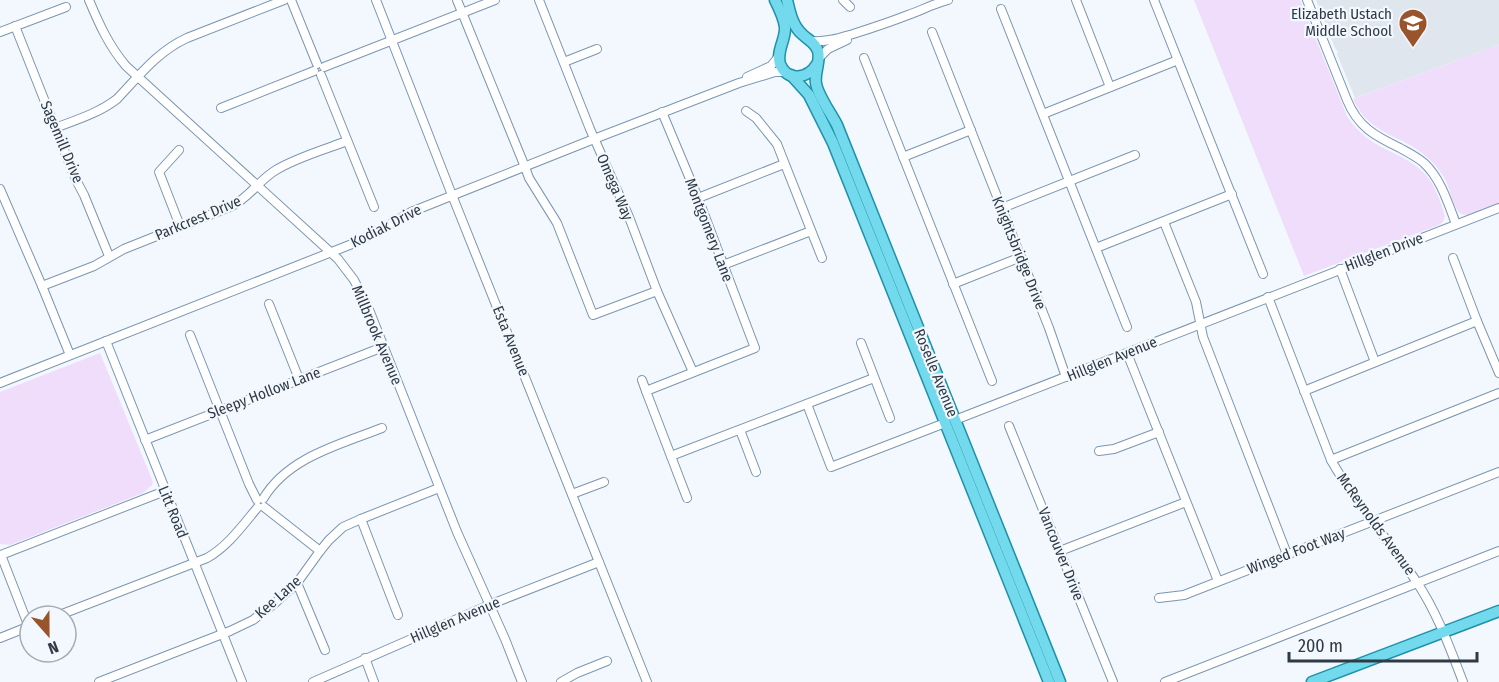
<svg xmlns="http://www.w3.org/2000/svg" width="1499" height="682" viewBox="0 0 1499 682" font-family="'Fira Sans Condensed',sans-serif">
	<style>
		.built { fill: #dfe6ed }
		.green { fill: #f0ddfc }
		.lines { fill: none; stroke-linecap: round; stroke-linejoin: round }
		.minor-casing { stroke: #7b96b0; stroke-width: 10 }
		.major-casing { stroke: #1f91a9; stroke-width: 13 }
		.minor { stroke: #fff; stroke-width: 8 }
		.major { stroke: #73d9ec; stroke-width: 10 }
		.labels { text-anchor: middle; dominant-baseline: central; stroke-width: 4.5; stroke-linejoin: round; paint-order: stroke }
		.poi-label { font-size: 15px; fill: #2f3a45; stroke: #f2f8fe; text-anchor: end }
		.street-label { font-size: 15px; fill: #2f3a45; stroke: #f2f8fe }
	</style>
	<rect width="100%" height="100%" fill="#f2f8fe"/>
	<polygon class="built" points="1316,0 1499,0 1499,45 1355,98 1337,54 1338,52 1335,48"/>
	<g class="green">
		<path d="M1194,0h106l47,116c5,8 11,15 19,21 20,16 47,20 63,42 5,7 9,16 12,25 3,9 7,15 -2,21l-135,51z"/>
		<path d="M1499,45v160c-11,4 -28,15 -39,8 -6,-5 -11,-26 -15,-34 -4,-6 -8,-13 -14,-18 -26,-27 -60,-23 -78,-62z"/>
		<polygon points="100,353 153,482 152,485 143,493 10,545 0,544 0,392"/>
	</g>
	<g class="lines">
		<g class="minor-casing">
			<g id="minor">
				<path d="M89,0c10,24 20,46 37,66l212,193 16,21 14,27 89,225 48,107 17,43"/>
				<polyline points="291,0 317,64"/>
				<polyline points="376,0 452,195 647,682"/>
				<polyline points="457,0 525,167 529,178 557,223 593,315 657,291"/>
				<polyline points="539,0 590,129 629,217 657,291 693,372"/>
				<polyline points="843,0 850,7"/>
				<polyline points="1076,0 1110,87"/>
				<polyline points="1154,0 1263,274"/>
				<path d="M1307,0l40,100c11,27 28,36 53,48 9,5 17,9 24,15 17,16 24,40 32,61"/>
				<polyline points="1001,9 1127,327"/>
				<polyline points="15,26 76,180 84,195 109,256"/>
				<polyline points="0,32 66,7"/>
				<polyline points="932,32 1049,328 1066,377"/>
				<path d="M811,41c16,1 28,-3 42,-7 19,-6 37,-12 55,-19 14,-5 25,-11 40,-15"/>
				<polyline points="819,58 828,49 847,40"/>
				<polyline points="864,58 992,381"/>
				<polyline points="564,62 597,49"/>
				<polyline points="324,67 495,0"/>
				<polyline points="321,75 374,207"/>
				<polyline points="747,77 771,66 779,56"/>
				<polyline points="221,108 314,71"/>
				<polyline points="746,111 756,118 777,144 822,258"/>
				<polyline points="1043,114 1178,60"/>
				<path d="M55,128c21,-8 44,-15 62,-29 21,-22 41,-48 70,-61l97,-38"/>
				<polyline points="179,150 159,172 180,226"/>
				<polyline points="903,157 971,130"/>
				<polyline points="0,189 42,286 70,355"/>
				<polyline points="698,198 784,164"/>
				<polyline points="1002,208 1135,155"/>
				<polyline points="1164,222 1196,302 1203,337 1287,554"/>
				<polyline points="1096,248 1232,194"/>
				<polyline points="1453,258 1477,321 1499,373"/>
				<polyline points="723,265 811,231"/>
				<polyline points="1340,269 1375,362"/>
				<polyline points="953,284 1021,257"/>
				<path d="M42,286l52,-20 30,-17 108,-43c18,-9 27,-26 44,-36 19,-12 50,-21 71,-29"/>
				<path d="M1268,297l63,163c24,43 58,80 85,121 21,31 34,67 47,101"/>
				<polyline points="269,304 299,379"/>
				<polyline points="190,335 249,484 257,500"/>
				<polyline points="106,341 242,682"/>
				<polyline points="861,343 890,418"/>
				<polyline points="1127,353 1218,581"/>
				<polyline points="642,380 646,391 755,348 698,198 662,112"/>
				<polyline points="0,383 352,244 377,232 411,212 594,139 739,83 775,72 786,72"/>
				<polyline points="646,391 687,498"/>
				<polyline points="1304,391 1477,321"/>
				<polyline points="807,404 831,467 945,423"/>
				<polyline points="955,420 1499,208"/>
				<polyline points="1009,426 1113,682"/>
				<polyline points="740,430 756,472"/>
				<polyline points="145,440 383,347"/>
				<polyline points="1099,451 1114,449 1159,432"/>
				<polyline points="671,456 874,378"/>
				<polyline points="1331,460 1499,393"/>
				<polyline points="572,494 604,482"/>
				<path d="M263,499c25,-42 76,-54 119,-71"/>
				<polyline points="264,507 320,551"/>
				<polyline points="361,519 398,615"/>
				<polyline points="1060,551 1186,502"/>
				<polyline points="297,583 325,650"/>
				<polyline points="1159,598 1184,595 1499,472"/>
				<path d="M57,616l150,-58c21,-12 35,-32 51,-51"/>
				<polyline points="29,627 1,555 165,491"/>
				<polyline points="0,638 30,626"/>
				<polyline points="365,658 374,682"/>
				<polyline points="99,682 230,631 253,620 275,603 297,583 320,551 329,540 343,527 361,519 439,488"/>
				<polyline points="313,682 489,605 599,562"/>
				<polyline points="561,682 577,673 607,661"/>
				<polyline points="1165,682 1499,551"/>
			</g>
		</g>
		<g class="major-casing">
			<g id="major">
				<path d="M775,0c4,8 9,18 10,27 1,12 -9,24 -5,37 7,18 28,15 37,0"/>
				<path d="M787,0c3,12 5,25 15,34 6,6 13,8 16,17 3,10 -4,22 -2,32 1,11 16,32 21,42l223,557"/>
				<polyline points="791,75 809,95 833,143 1049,682"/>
				<polyline points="1312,682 1499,611"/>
			</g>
		</g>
		<use href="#minor" class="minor"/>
		<use href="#major" class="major"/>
	</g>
	<defs>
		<g id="school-pin" transform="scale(1.5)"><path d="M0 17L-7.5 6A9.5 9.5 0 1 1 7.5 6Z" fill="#9a542b" stroke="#f2f8fe"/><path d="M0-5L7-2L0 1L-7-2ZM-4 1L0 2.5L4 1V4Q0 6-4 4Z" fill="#fff"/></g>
	</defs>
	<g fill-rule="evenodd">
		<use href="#school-pin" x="1413" y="23"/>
	</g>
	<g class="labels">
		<g class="poi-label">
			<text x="1392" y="14">Elizabeth Ustach<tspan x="1392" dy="17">Middle School</tspan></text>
		</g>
		<g class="street-label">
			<text transform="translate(62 142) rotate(67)">Sagemill Drive</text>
			<text transform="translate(615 187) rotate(67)">Omega Way</text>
			<text transform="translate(198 218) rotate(-23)">Parkcrest Drive</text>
			<text transform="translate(386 226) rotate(-27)">Kodiak Drive</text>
			<text transform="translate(709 230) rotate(69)">Montgomery Lane</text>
			<text transform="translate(1384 252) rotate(-21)">Hillglen Drive</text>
			<text transform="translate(1019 253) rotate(68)">Knightsbridge Drive</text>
			<text transform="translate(377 335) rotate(67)">Millbrook Avenue</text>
			<text transform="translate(511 341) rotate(68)">Esta Avenue</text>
			<text transform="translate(1112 359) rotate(-22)">Hillglen Avenue</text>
			<text transform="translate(936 373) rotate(68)">Roselle Avenue</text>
			<text transform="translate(264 393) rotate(-21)">Sleepy Hollow Lane</text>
			<text transform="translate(173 512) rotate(68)">Litt Road</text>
			<text transform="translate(1376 524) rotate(54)">McReynolds Avenue</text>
			<text transform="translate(1296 551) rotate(-21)">Winged Foot Way</text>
			<text transform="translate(1061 554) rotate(68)">Vancouver Drive</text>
			<text transform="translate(278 597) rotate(-42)">Kee Lane</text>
			<text transform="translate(455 620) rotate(-23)">Hillglen Avenue</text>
		</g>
	</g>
	<g transform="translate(48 634) rotate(159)"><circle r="28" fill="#f2f8fe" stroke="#a4acb4" stroke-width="1.5"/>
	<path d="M0-4.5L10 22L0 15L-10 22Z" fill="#9a542b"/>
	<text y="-9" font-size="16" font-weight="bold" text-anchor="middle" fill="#2f3a45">N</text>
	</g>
	<path d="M1289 652v9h188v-9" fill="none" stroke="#2f3a45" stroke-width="3"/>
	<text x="1298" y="652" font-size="18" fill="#2f3a45" stroke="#f2f8fe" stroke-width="4.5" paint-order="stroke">200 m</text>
</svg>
